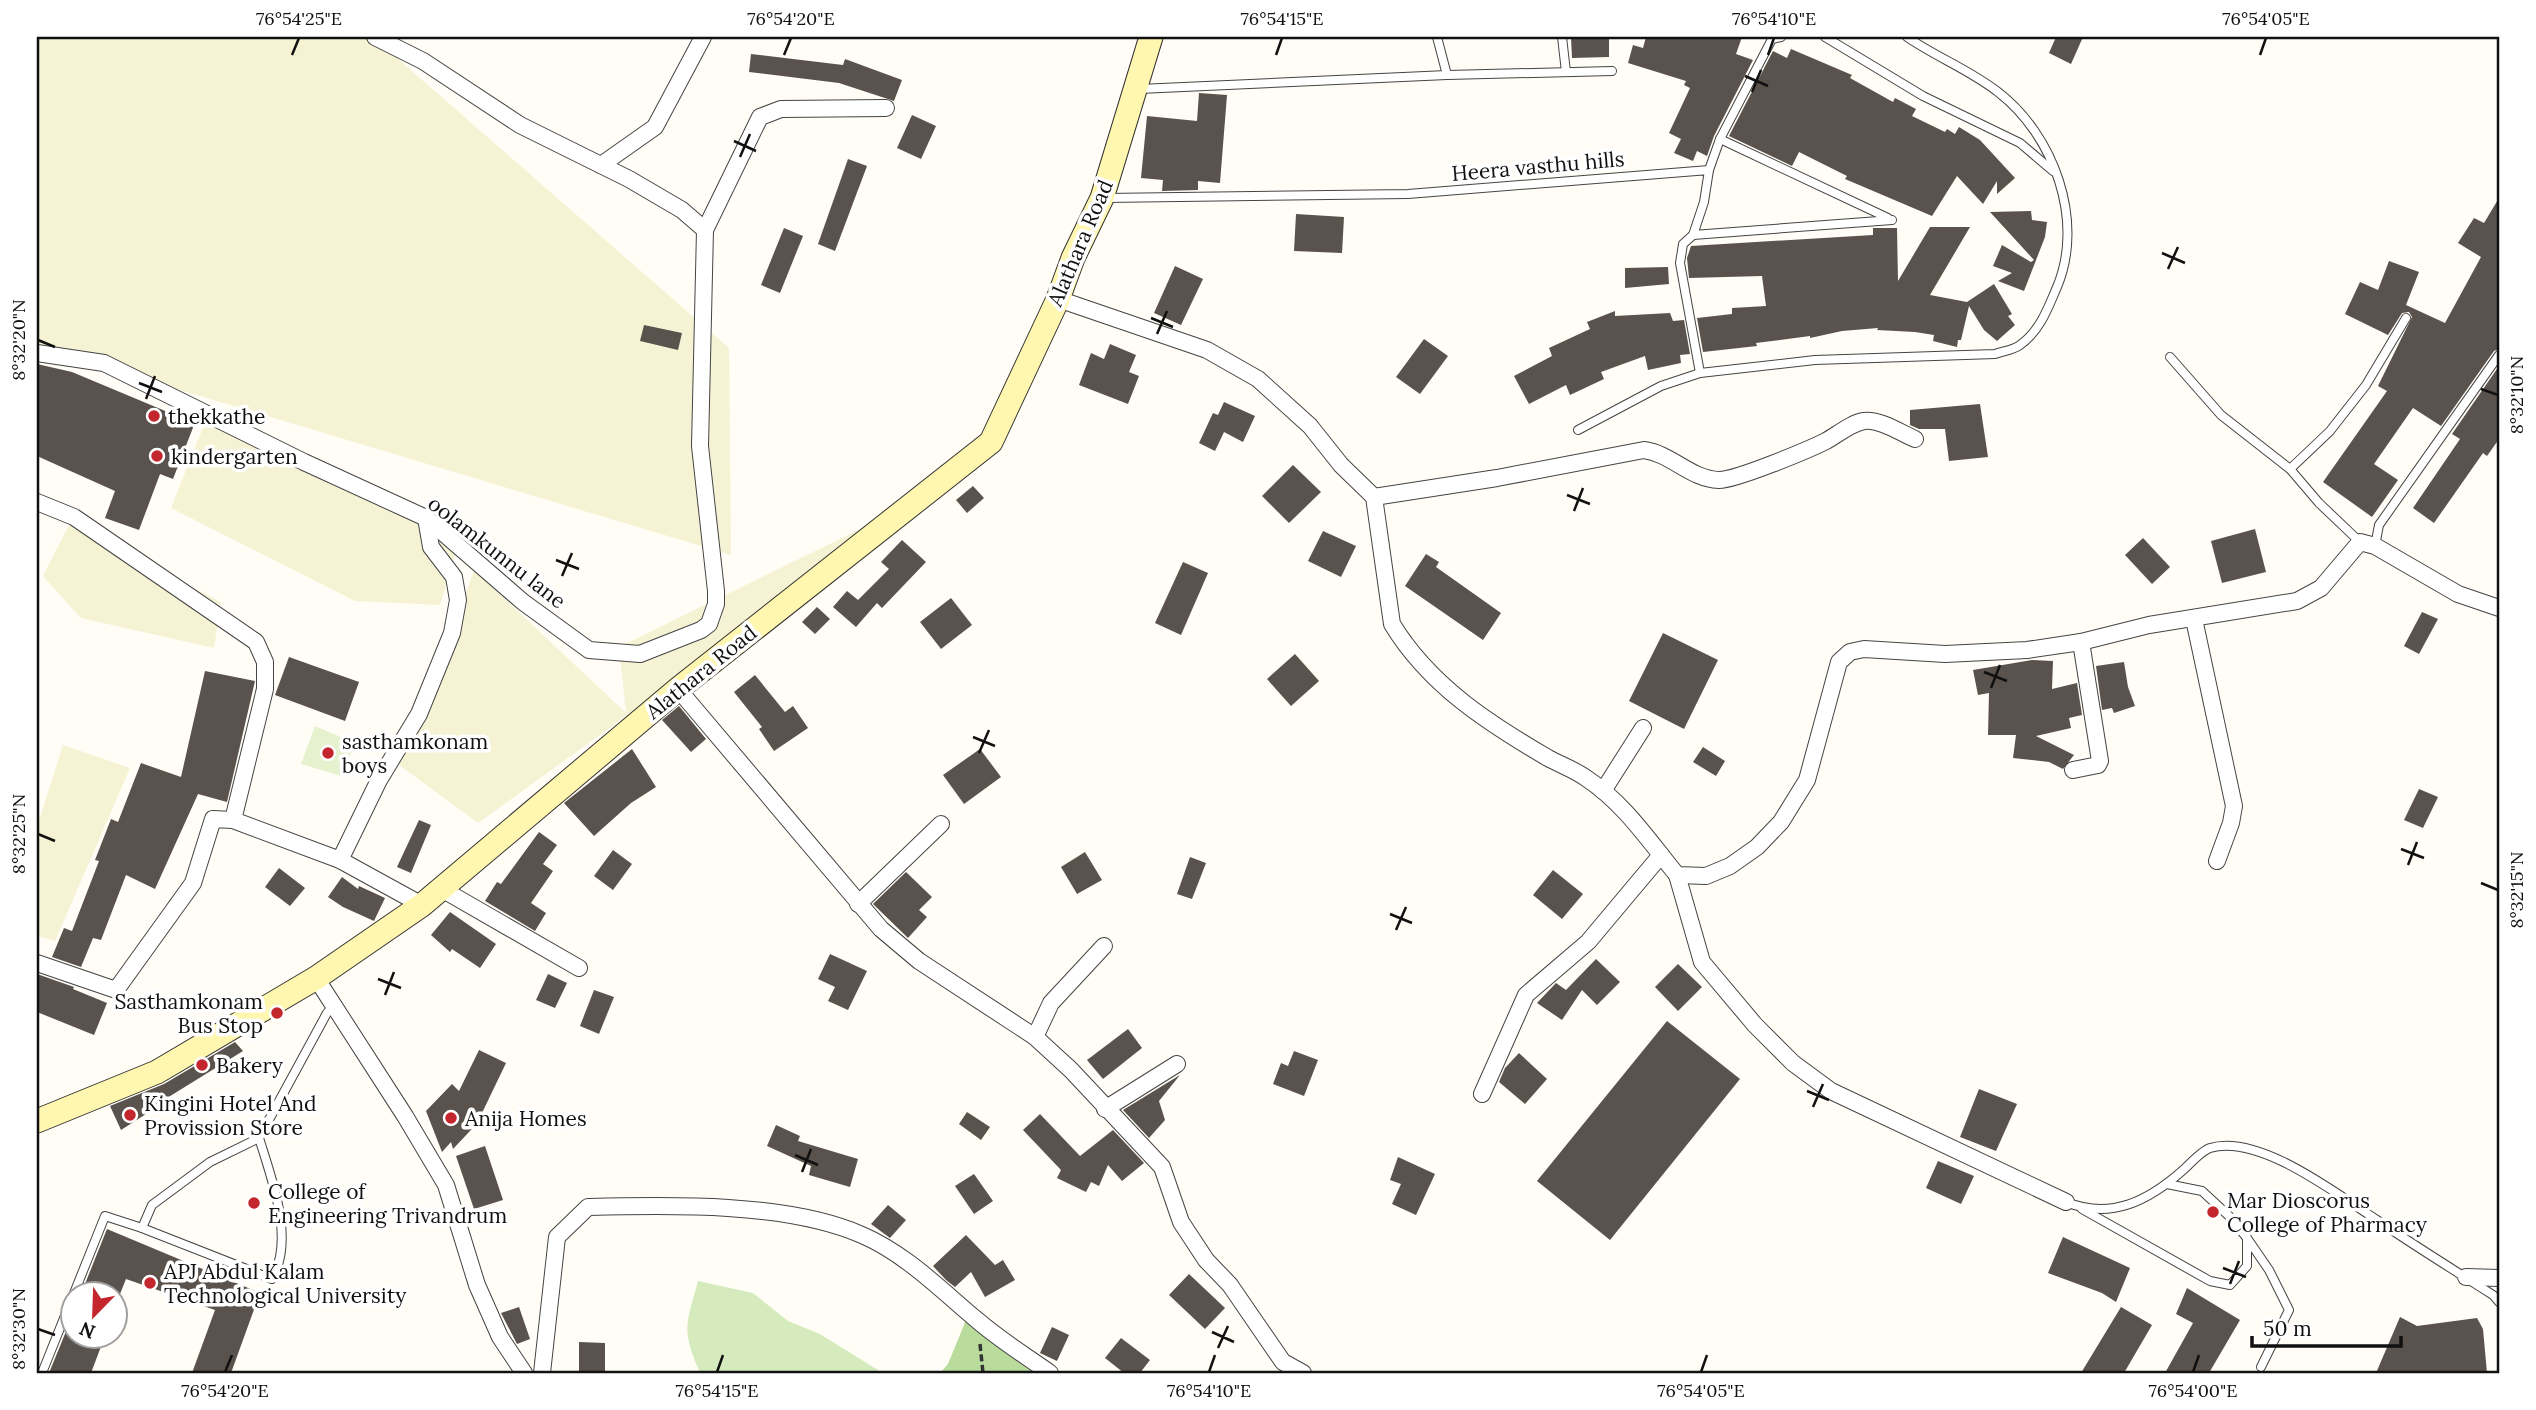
<svg xmlns="http://www.w3.org/2000/svg" width="2536" height="1410" viewBox="0 0 2536 1410" font-family="Lora,serif">
	<style>
		.farmland { fill: #f6f3d4 }
		.green { fill: #d5ebbd }
		.forest { fill: #b9dc9c }
		.pitch { fill: #e6f2cf }
		.building { fill: #5a524d }
		.lines { fill: none; stroke-linecap: round; stroke-linejoin: round }
		.lane-casing { stroke: #444; stroke-width: 10 }
		.street-casing { stroke: #444; stroke-width: 18 }
		.secondary-casing { stroke: #333; stroke-width: 25 }
		.path { stroke: #333; stroke-width: 3.5; stroke-dasharray: 7 3.5; stroke-linecap: butt }
		.lane { stroke: #fff; stroke-width: 8 }
		.street { stroke: #fff; stroke-width: 16 }
		.secondary { stroke: #fff6b0; stroke-width: 23 }
		.ticks { fill: none; stroke: #111; stroke-width: 2.5 }
		.poi-dot { fill: #c4262e; stroke: #fff; stroke-width: 2.5 }
		.labels { text-anchor: middle; dominant-baseline: central; stroke-width: 7; stroke-linejoin: round; paint-order: stroke }
		.street-label { font-size: 21px; fill: #111; stroke: #fff }
		.poi-label { font-size: 21px; fill: #111; stroke: #fff; text-anchor: start }
		.neatline { fill: none; stroke: #111; stroke-width: 2.5 }
		.ticks-label { font-size: 18px; text-anchor: middle; fill: #111 }
	</style>
	<rect width="100%" height="100%" fill="#fffdf5"/>
	<g class="farmland">
		<polygon points="37,37 373,37 729,348 731,555 37,347"/>
		<polygon points="206,420 459,541 440,605 355,601 171,508"/>
		<polygon points="938,491 478,823 399,765 452,633 474,570 626,713 619,647"/>
		<polygon points="69,525 221,602 214,648 81,618 43,576"/>
		<polygon points="63,745 130,768 55,941 37,936 37,827"/>
	</g>
	<path class="green" d="M698,1281l55,12 35,28 32,13 58,36 -1,3h-177c-19,-44 -14,-48 -2,-92z"/>
	<polygon class="forest" points="966,1320 1036,1373 940,1373 948,1364"/>
	<polygon class="pitch" points="315,726 355,743 341,776 301,764"/>
	<g class="building">
		<polygon points="1571,37 1609,37 1609,57 1572,58"/>
		<polygon points="1646,37 1742,37 1736,54 1753,60 1714,136 1707,156 1697,151 1693,161 1674,153 1681,139 1669,133 1690,88 1684,85 1686,81 1628,63 1633,45 1643,48"/>
		<polygon points="2056,37 2083,37 2071,64 2049,53"/>
		<polygon points="1791,49 1852,75 1850,78 1893,102 1895,98 1916,109 1912,116 1945,132 1947,129 1955,134 1959,127 1980,140 2015,178 1997,194 1997,181 1983,204 1957,176 1932,216 1845,179 1847,176 1799,152 1792,166 1729,136 1773,51 1787,58"/>
		<polygon points="751,54 843,65 845,59 902,80 894,101 839,83 749,72"/>
		<polygon points="1199,93 1227,95 1220,183 1198,181 1198,190 1162,191 1163,180 1141,178 1147,116 1197,121"/>
		<polygon points="912,115 936,126 921,159 897,148"/>
		<polygon points="848,159 867,166 835,251 818,244"/>
		<polygon points="2499,198 2499,349 2494,351 2441,426 2413,408 2374,464 2398,480 2372,517 2323,482 2387,391 2378,386 2412,317 2409,312 2402,313 2388,335 2345,314 2360,282 2378,290 2389,261 2419,272 2406,305 2445,323 2481,257 2458,243 2474,218 2484,223"/>
		<polygon points="2031,211 2032,220 2047,222 2045,237 2024,291 1998,281 2012,273 1993,266 2002,245 2031,262 2034,260 1990,212"/>
		<polygon points="1296,214 1344,217 1342,253 1294,251"/>
		<polygon points="1930,227 1970,227 1930,295 1967,302 1994,284 2012,314 2008,316 2015,325 1997,341 1984,330 1969,306 1961,340 1958,340 1957,347 1933,341 1934,335 1915,332 1877,330 1878,328 1842,331 1810,338 1810,336 1756,343 1757,346 1703,352 1697,318 1732,314 1732,308 1766,306 1762,276 1689,278 1687,258 1691,246 1873,235 1873,228 1897,228 1898,281"/>
		<polygon points="784,228 803,236 780,293 761,285"/>
		<polygon points="1175,266 1203,279 1181,325 1154,313"/>
		<polygon points="1668,267 1669,284 1625,288 1625,268"/>
		<polygon points="1615,311 1615,316 1670,313 1673,321 1684,320 1690,354 1680,355 1681,363 1648,370 1645,356 1601,372 1604,379 1570,395 1566,385 1529,404 1514,376 1552,356 1549,348 1590,329 1587,322"/>
		<polygon points="644,325 682,333 678,350 640,341"/>
		<polygon points="1424,339 1448,356 1420,394 1396,377"/>
		<polygon points="1110,344 1136,355 1129,372 1139,376 1128,404 1079,385 1091,353 1104,359"/>
		<polygon points="37,364 72,372 170,413 172,408 196,420 173,479 160,474 139,530 105,518 115,491 37,456"/>
		<polygon points="2499,366 2499,439 2487,456 2483,453 2434,523 2413,508 2460,439 2452,434"/>
		<polygon points="1224,402 1255,416 1243,442 1224,432 1215,451 1199,443 1213,413 1218,415"/>
		<polygon points="1980,404 1988,457 1949,461 1945,429 1919,429 1910,425 1910,410"/>
		<polygon points="1293,465 1321,492 1289,523 1262,496"/>
		<polygon points="973,486 984,498 967,513 956,500"/>
		<polygon points="2255,529 2266,572 2222,583 2211,541"/>
		<polygon points="1323,531 1356,546 1341,577 1308,561"/>
		<polygon points="2143,538 2170,567 2152,584 2125,555"/>
		<polygon points="902,540 926,562 882,608 877,603 856,627 833,607 847,591 858,600 889,569 881,562"/>
		<polygon points="1426,554 1439,562 1436,567 1501,613 1483,640 1405,586"/>
		<polygon points="1183,562 1208,573 1181,635 1155,623"/>
		<polygon points="951,598 972,625 941,649 920,622"/>
		<polygon points="817,607 830,619 815,634 802,622"/>
		<polygon points="2422,612 2438,619 2419,654 2404,646"/>
		<polygon points="1663,633 1718,660 1684,729 1629,701"/>
		<polygon points="1295,654 1319,681 1291,706 1267,679"/>
		<polygon points="289,657 359,682 345,721 275,695"/>
		<polygon points="2032,660 2053,661 2052,689 2077,683 2082,715 2069,718 2071,728 2036,736 2074,755 2063,769 2049,762 2013,758 2016,735 1988,735 1989,693 1978,695 1973,670"/>
		<polygon points="2124,662 2128,687 2135,706 2114,713 2112,708 2102,710 2096,666"/>
		<polygon points="205,671 255,681 227,802 198,794 155,889 126,875 101,940 93,938 81,967 52,957 64,928 72,931 99,861 95,860 111,819 118,822 141,763 181,777"/>
		<polygon points="755,675 785,712 793,706 808,728 774,751 759,729 762,727 734,692"/>
		<polygon points="679,706 706,739 691,752 662,720"/>
		<polygon points="1703,747 1725,761 1716,776 1693,762"/>
		<polygon points="632,749 656,787 631,803 594,836 564,803"/>
		<polygon points="980,749 1001,777 964,804 943,775"/>
		<polygon points="2419,789 2438,797 2423,828 2404,820"/>
		<polygon points="419,820 431,825 411,873 397,867"/>
		<polygon points="539,832 557,845 543,864 553,871 531,903 546,913 535,931 485,901 497,882 501,884"/>
		<polygon points="613,850 632,864 613,890 594,876"/>
		<polygon points="1085,852 1102,880 1077,894 1061,867"/>
		<polygon points="1190,857 1206,863 1192,899 1177,894"/>
		<polygon points="279,868 305,888 290,906 265,887"/>
		<polygon points="1553,870 1583,894 1562,919 1533,895"/>
		<polygon points="906,872 932,897 919,910 927,917 908,938 873,904"/>
		<polygon points="342,877 358,889 359,886 385,898 374,921 343,907 328,897"/>
		<polygon points="450,912 496,944 480,968 452,949 450,952 431,935"/>
		<polygon points="830,954 867,971 848,1010 828,1001 835,987 818,979"/>
		<polygon points="1596,959 1620,982 1597,1005 1582,990 1562,1020 1537,1003 1556,983 1566,990"/>
		<polygon points="1678,964 1702,987 1678,1011 1655,987"/>
		<polygon points="37,974 74,987 73,989 107,1003 94,1035 37,1012"/>
		<polygon points="548,974 567,983 555,1008 536,1000"/>
		<polygon points="594,990 614,997 599,1034 580,1026"/>
		<polygon points="1667,1021 1740,1079 1610,1240 1537,1181"/>
		<polygon points="1128,1029 1142,1048 1103,1079 1087,1060"/>
		<polygon points="235,1042 243,1051 167,1098 168,1100 121,1130 110,1106 164,1084"/>
		<polygon points="479,1050 506,1063 482,1113 485,1115 453,1149 451,1142 442,1152 426,1111 452,1084 459,1091"/>
		<polygon points="1294,1051 1318,1060 1304,1096 1273,1084 1281,1063 1288,1066"/>
		<polygon points="1519,1053 1547,1079 1525,1104 1499,1082 1505,1068"/>
		<polygon points="1180,1075 1159,1101 1165,1120 1149,1138 1123,1110"/>
		<polygon points="1979,1089 2017,1104 1996,1151 1960,1137"/>
		<polygon points="967,1112 990,1127 981,1140 959,1124"/>
		<polygon points="1040,1114 1080,1156 1113,1130 1144,1163 1122,1181 1108,1165 1099,1186 1091,1182 1086,1192 1057,1178 1061,1170 1023,1130"/>
		<polygon points="776,1125 800,1136 798,1141 858,1159 850,1187 809,1175 811,1166 767,1146"/>
		<polygon points="485,1146 503,1200 474,1209 456,1156"/>
		<polygon points="1398,1157 1435,1174 1416,1215 1392,1204 1401,1184 1390,1180"/>
		<polygon points="1938,1161 1974,1176 1961,1204 1926,1188"/>
		<polygon points="974,1174 993,1201 974,1214 955,1186"/>
		<polygon points="888,1205 906,1220 890,1238 871,1224"/>
		<polygon points="107,1229 260,1293 231,1373 192,1373 215,1310 126,1279 120,1294 81,1294"/>
		<polygon points="966,1235 995,1265 1003,1260 1015,1280 985,1297 971,1272 955,1287 946,1280 933,1266"/>
		<polygon points="2063,1237 2130,1268 2116,1302 2102,1293 2048,1273"/>
		<polygon points="1189,1274 1225,1308 1205,1329 1169,1295"/>
		<polygon points="2187,1288 2240,1320 2209,1373 2165,1373 2193,1323 2176,1314"/>
		<polygon points="519,1307 530,1339 517,1344 501,1313"/>
		<polygon points="2121,1307 2152,1325 2124,1373 2081,1373"/>
		<polygon points="74,1312 74,1336 105,1336 91,1373 49,1373"/>
		<polygon points="2400,1317 2417,1326 2477,1318 2483,1329 2487,1373 2376,1373"/>
		<polygon points="1052,1327 1069,1335 1057,1361 1040,1353"/>
		<polygon points="1121,1338 1150,1360 1140,1373 1124,1373 1105,1358"/>
		<polygon points="579,1342 605,1343 605,1373 579,1373"/>
	</g>
	<g class="lines">
		<g class="lane-casing">
			<g id="lane">
				<polyline points="1437,37 1447,75"/>
				<polyline points="1562,37 1566,72"/>
				<polyline points="1825,37 1923,96 2020,143 2053,171"/>
				<polyline points="1139,89 1447,75 1612,71"/>
				<polyline points="1720,139 1888,218"/>
				<polyline points="1709,170 1720,139 1772,39 1781,37"/>
				<polyline points="1105,198 1408,194 1709,170 1704,202 1693,235 1892,220"/>
				<polyline points="1693,235 1683,244 1680,263 1700,373"/>
				<polyline points="2170,357 2221,415 2290,469 2319,503 2360,542"/>
				<path d="M1578,430l83,-44 39,-13 115,-13 180,-6c8,-3 19,-4 25,-9 20,-14 28,-37 37,-58 28,-66 -3,-152 -59,-195 -28,-22 -62,-35 -91,-55"/>
				<polyline points="2290,469 2330,431 2366,385 2406,318"/>
				<polyline points="2375,546 2379,525 2499,355"/>
				<path d="M259,1138l-49,24 -58,43 -10,23 130,51c23,-40 0,-99 -13,-141l68,-125 8,-9"/>
				<path d="M2066,1202c45,18 82,-1 116,-31 7,-6 19,-20 28,-23 49,-15 128,47 167,72 38,26 77,50 116,75l6,7"/>
				<polyline points="2082,1209 2210,1281 2230,1285 2247,1266 2247,1238 2229,1216 2202,1191 2167,1184"/>
				<polyline points="2247,1238 2269,1270 2289,1310 2261,1367"/>
				<polyline points="42,1373 105,1216 142,1228"/>
			</g>
		</g>
		<g class="street-casing">
			<g id="street">
				<polyline points="601,165 655,127 703,37"/>
				<polyline points="705,230 760,117 781,109 886,108"/>
				<path d="M1058,299l149,51 51,29 52,47 31,39 33,32 18,127c37,61 96,99 156,134 13,7 27,12 38,20 38,25 63,63 91,97l29,1 24,-10 27,-19 24,-25 26,-42 32,-118 11,-10 14,-3 81,5 82,-4 54,-8 68,-17 148,-24 24,-13 39,-46 15,4 83,48 41,14"/>
				<polyline points="37,353 104,363 304,462 426,518 523,602 589,650 640,654 701,630 709,624 716,604 716,591 700,446 705,230 682,210 629,179 520,125 423,61 375,37"/>
				<path d="M1374,497l123,-19 147,-28c28,4 46,29 75,30 17,0 89,-30 107,-39 11,-6 25,-18 38,-20 16,-2 37,12 51,18"/>
				<polyline points="37,502 74,517 256,642 265,662 265,689 233,820"/>
				<polyline points="2194,619 2234,806 2231,823 2217,861"/>
				<polyline points="678,689 881,929 919,961 1035,1037 1071,1070 1162,1167 1181,1222 1206,1260 1230,1285 1283,1362 1303,1373"/>
				<polyline points="2073,770 2098,765 2100,761 2081,642"/>
				<polyline points="1603,791 1643,728"/>
				<polyline points="340,860 379,780 419,714 452,633 458,600 454,577 431,547 426,518"/>
				<polyline points="1677,875 1702,962 1755,1025 1793,1063 1831,1091 2066,1202"/>
				<polyline points="440,888 579,968"/>
				<polyline points="858,904 941,824"/>
				<polyline points="37,963 116,990 193,883 213,819 233,820 340,860 422,905"/>
				<polyline points="316,978 405,1116 446,1185 477,1285 500,1337 524,1373"/>
				<polyline points="1035,1037 1051,1003 1104,946"/>
				<polyline points="1482,1094 1526,995 1588,942 1661,855"/>
				<polyline points="1105,1109 1177,1064"/>
				<polyline points="2466,1277 2499,1278"/>
				<path d="M542,1373l15,-136 31,-30c82,-2 199,-5 274,28 44,19 79,55 115,85 23,20 49,36 73,53"/>
			</g>
		</g>
		<g class="secondary-casing">
			<polyline id="secondary" points="37,1121 157,1072 316,978 422,905 678,689 991,442 1058,299 1073,258 1102,198 1151,37"/>
		</g>
		<polyline class="path" points="980,1344 983,1373"/>
		<use href="#lane" class="lane"/>
		<use href="#street" class="street"/>
		<use href="#secondary" class="secondary"/>
	</g>
	<path class="ticks" d="M292,55l7,-17M784,55l7,-17M1276,55l6,-17M1768,55l6,-17M2260,55l6,-17M1745,76l23,10M1752,92l9,-22M734,141l22,10M740,157l10,-23M2162,253l23,10M2168,269l10,-22M1151,318l22,9M1157,334l10,-23M38,340l17,7M139,383l23,9M2481,389l17,6M146,399l9,-23M1567,495l23,9M1574,511l9,-23M556,560l23,9M562,576l10,-23M1984,672l23,9M1991,688l9,-23M973,737l22,9M979,753l10,-23M38,834l17,7M2401,849l23,9M2408,865l9,-23M2481,883l17,7M1390,914l22,9M1396,930l10,-23M378,979l23,9M385,995l9,-23M1807,1091l22,9M1813,1107l10,-23M795,1155l23,10M802,1172l9,-23M2223,1268l23,9M2230,1284l9,-23M38,1329l17,6M1212,1332l22,10M1218,1348l10,-22M225,1372l7,-17M717,1372l6,-17M1209,1372l6,-17M1701,1372l6,-17M2193,1372l6,-17"/>
	<g class="poi-dot">
		<circle cx="154" cy="416" r="7"/>
		<circle cx="157" cy="456" r="7"/>
		<circle cx="328" cy="753" r="7"/>
		<circle cx="277" cy="1013" r="7"/>
		<circle cx="202" cy="1065" r="7"/>
		<circle cx="130" cy="1115" r="7"/>
		<circle cx="451" cy="1118" r="7"/>
		<circle cx="254" cy="1203" r="7"/>
		<circle cx="2213" cy="1212" r="7"/>
		<circle cx="150" cy="1283" r="7"/>
	</g>
	<g class="labels">
		<g class="street-label">
			<text transform="translate(1538 166) rotate(-5)">Heera vasthu hills</text>
			<text transform="translate(1080 243) rotate(-67)">Alathara Road</text>
			<text transform="translate(497 552) rotate(38)">oolamkunnu lane</text>
			<text transform="translate(701 672) rotate(-39)">Alathara Road</text>
		</g>
		<g class="poi-label">
			<text x="168" y="416">thekkathe</text>
			<text x="171" y="456">kindergarten</text>
			<text x="342" y="741">sasthamkonam<tspan x="342" dy="24">boys</tspan></text>
			<text x="263" y="1001" text-anchor="end">Sasthamkonam<tspan x="263" dy="24">Bus Stop</tspan></text>
			<text x="216" y="1065">Bakery</text>
			<text x="144" y="1103">Kingini Hotel And<tspan x="144" dy="24">Provission Store</tspan></text>
			<text x="465" y="1118">Anija Homes</text>
			<text x="268" y="1191">College of<tspan x="268" dy="24">Engineering Trivandrum</tspan></text>
			<text x="2227" y="1200">Mar Dioscorus<tspan x="2227" dy="24">College of Pharmacy</tspan></text>
			<text x="164" y="1271">APJ Abdul Kalam<tspan x="164" dy="24">Technological University</tspan></text>
		</g>
	</g>
	<rect width="2536" height="1410" fill="none" stroke="#ffffff" stroke-width="77"/>
	<g transform="translate(94 1315) rotate(203)"><circle r="33" fill="#ffffff" stroke="#a0a0a0" stroke-width="2"/>
	<path d="M0-5L12 26L0 18L-12 26Z" fill="#c4262e"/>
	<text y="-10" font-size="19" font-weight="bold" text-anchor="middle" fill="#111111">N</text>
	</g>
	<path d="M2252 1336v10h149v-10" fill="none" stroke="#111111" stroke-width="3.5"/>
	<text x="2263" y="1336" font-size="21" fill="#111111" stroke="#ffffff" stroke-width="5" paint-order="stroke">50 m</text>
	<rect x="38" y="38" width="2460" height="1334" class="neatline"/>
	<g class="ticks-label">
		<text x="299" y="25">76°54'25"E</text>
		<text x="791" y="25">76°54'20"E</text>
		<text x="1282" y="25">76°54'15"E</text>
		<text x="1774" y="25">76°54'10"E</text>
		<text x="2266" y="25">76°54'05"E</text>
		<text transform="translate(19 340) rotate(-90)" y="6">8°32'20"N</text>
		<text transform="translate(2517 395) rotate(-90)" y="6">8°32'10"N</text>
		<text transform="translate(19 834) rotate(-90)" y="6">8°32'25"N</text>
		<text transform="translate(2517 890) rotate(-90)" y="6">8°32'15"N</text>
		<text transform="translate(19 1329) rotate(-90)" y="6">8°32'30"N</text>
		<text x="225" y="1397">76°54'20"E</text>
		<text x="717" y="1397">76°54'15"E</text>
		<text x="1209" y="1397">76°54'10"E</text>
		<text x="1701" y="1397">76°54'05"E</text>
		<text x="2193" y="1397">76°54'00"E</text>
	</g>
</svg>
